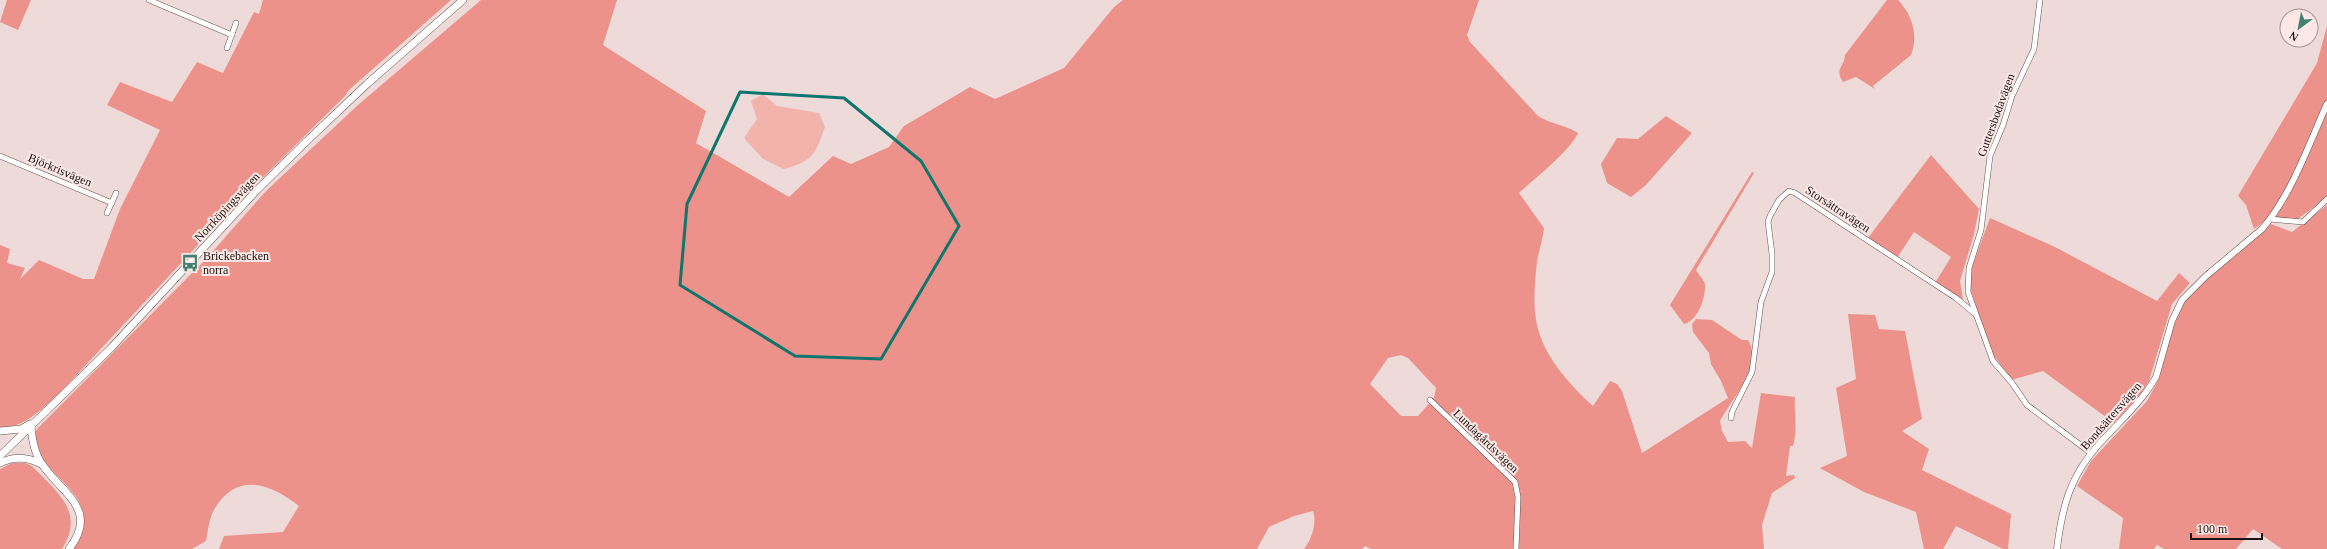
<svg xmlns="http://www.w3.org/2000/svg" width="2327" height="549" viewBox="0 0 2327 549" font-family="Georgia,serif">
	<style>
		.green { fill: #ed928b; fill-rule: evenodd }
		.water { fill: #f2b3ad }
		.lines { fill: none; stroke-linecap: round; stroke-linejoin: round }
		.minor-casing { stroke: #635351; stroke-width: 6 }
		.tertiary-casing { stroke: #635351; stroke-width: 7 }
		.secondary-casing { stroke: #635351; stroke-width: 8 }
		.minor { stroke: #fff; stroke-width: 5 }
		.tertiary { stroke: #fff; stroke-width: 6 }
		.secondary { stroke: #fff; stroke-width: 7 }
		.marked { fill: none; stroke: #0f766e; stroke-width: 3; stroke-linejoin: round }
		.labels { text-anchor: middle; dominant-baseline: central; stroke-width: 4; stroke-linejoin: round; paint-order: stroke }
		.street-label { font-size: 12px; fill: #1b1413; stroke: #fbe8e5 }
		.poi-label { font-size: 12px; fill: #1b1413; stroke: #fbe8e5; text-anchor: start }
	</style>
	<rect width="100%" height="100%" fill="#eedad8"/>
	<g class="green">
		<polygon points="7,0 31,0 18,30 0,22"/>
		<path d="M263,0h188l-102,90 -5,7 -105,104 -182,195c-18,15 -32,31 -57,32v-183l10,4 -3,14 18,5 -5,11 19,-19 44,19h11l26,-70 40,-79 -53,-25 13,-23 52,20 25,-40 26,11 31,-61 5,2z"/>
		<path d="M481,0h136l-14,45 103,66 -10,32 93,54 44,-41 18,8 38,-17 15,-21 66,-39 25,12 69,-31 50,-61 9,-7h356l-12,35 3,7 68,74c13,8 27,9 40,17 -8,18 -44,46 -59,60l25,35c-1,11 -5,22 -7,33 -2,21 -5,47 1,68 8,30 33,57 55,77l17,-25 7,3 5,7 20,62 86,-55 -7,-17 -10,-17 -2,-11 -16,-21 -1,-8 4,-5 16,1 30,20h6c16,25 -16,59 -28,81l2,10 6,11 17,-1 7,7 9,-55 34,4c-1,18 3,32 -2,49h-3l-4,30 8,-1 1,3 -23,15 -10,32 2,24h-393l-6,-3 -3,3h-58c8,-10 13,-26 9,-38l-19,5 -25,11 -12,22h-1038l5,-13 59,-4 16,-26c-29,-22 -61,-35 -84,2 -6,9 -7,24 -9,33l-14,8h-118c3,-8 10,-17 10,-26 0,-8 -2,-16 -6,-23 -9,-18 -55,-47 -41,-71l169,-170 60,-68 92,-86zM1401,355l7,3 28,30 -2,10 -16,18h-17l-31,-32 18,-26z"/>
		<path d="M1887,0h11c14,15 21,35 13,55l-38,31 2,3 -19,-12 -13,5c-9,-14 2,-16 2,-27z"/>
		<polygon points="2327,26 2327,197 2294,222 2272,216 2254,229 2246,205 2238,196 2317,63"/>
		<polygon points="1666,116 1692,133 1646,185 1631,197 1607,183 1601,164 1617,138 1638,139"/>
		<polygon points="1931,155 1979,209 1974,234 1960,281 1963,300 1935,283 1951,257 1914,232 1897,258 1868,238"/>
		<path d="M1752,172l2,1 -58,97c2,4 8,10 9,14 1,13 -7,37 -21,40l-14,-19z"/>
		<polygon points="2327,205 2327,549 2282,549 2253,529 2236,549 2164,549 2157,545 2154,549 2119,549 2123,518 2077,486 2091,461 2147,401 2159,379 2178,309 2191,293 2271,224 2292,232"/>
		<polygon points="1990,218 2055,247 2157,301 2179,273 2190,283 2172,304 2149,381 2140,395 2114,423 2043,371 2011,380 1990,350 1969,284 1973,264"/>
		<polygon points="1848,314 1875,315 1879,329 1905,331 1922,419 1902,431 1929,449 1922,470 2011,514 2008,549 2003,549 1956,526 1943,549 1924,549 1916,512 1864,492 1820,468 1847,456 1836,388 1856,379"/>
		<path d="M12,463h13l7,3c24,25 54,46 30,83h-62v-80z"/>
	</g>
	<path class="water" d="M763,94l14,12 42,7 6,14c-10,28 -12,34 -41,42l-21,-10 -19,-21 13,-19 -6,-18z"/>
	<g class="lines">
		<g class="minor-casing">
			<g id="minor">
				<polyline points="149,0 232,35"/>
				<polyline points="2040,0 2034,49 2012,96 2003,125 1990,156 1981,230 1969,268 1968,292 1993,361 2012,383 2027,405 2091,453"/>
				<polyline points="227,48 236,23"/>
				<polyline points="0,156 112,203"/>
				<polyline points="107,213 116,193"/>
				<polyline points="2270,219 2303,222 2327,199"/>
				<polyline points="1430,400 1515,482 1518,497 1516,549"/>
				<polyline points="1731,418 1732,412 1752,372 1761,302 1772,272 1772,254 1768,222 1770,216 1779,200 1789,191 1795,193 1956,298 1974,313"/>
			</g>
		</g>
		<g class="tertiary-casing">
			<path id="tertiary" d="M2057,549c5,-42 13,-73 42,-105 20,-22 42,-41 57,-67l16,-56 10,-21 24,-24 56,-47c30,-35 46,-83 65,-125"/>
		</g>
		<g class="secondary-casing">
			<g id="secondary">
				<path d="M31,426c1,13 3,27 11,38 19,29 58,45 27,85"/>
				<polyline points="0,431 21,429 30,424"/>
				<polyline points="0,456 111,348 256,191 310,138 367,84 463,0"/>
				<path d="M0,463c14,-7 28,-6 41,1"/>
			</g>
		</g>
		<use href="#minor" class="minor"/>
		<use href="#tertiary" class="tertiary"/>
		<use href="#secondary" class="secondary"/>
	</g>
	<path class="marked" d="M740,92l104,6 77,63 38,65 -78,133 -86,-3 -115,-71 7,-81z"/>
	<defs>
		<g id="bus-bare" transform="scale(1.38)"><path d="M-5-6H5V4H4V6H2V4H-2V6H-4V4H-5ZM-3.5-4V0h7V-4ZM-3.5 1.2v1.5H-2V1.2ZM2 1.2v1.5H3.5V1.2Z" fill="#408171" stroke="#fbe8e5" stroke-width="2.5" paint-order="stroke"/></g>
	</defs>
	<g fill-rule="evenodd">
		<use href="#bus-bare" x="190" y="263"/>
	</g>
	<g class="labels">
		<g class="street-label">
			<text transform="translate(1996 115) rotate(-70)">Guttersbodavägen</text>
			<text transform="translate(60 170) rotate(23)">Björkrisvägen</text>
			<text transform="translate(227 207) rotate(-47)">Norrköpingsvägen</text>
			<text transform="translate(1838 209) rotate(33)">Storsättravägen</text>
			<text transform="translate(2111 416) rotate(-49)">Bondsättersvägen</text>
			<text transform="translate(1486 441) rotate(44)">Lundagårdsvägen</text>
		</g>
		<g class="poi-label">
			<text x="203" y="256">Brickebacken<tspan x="203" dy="14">norra</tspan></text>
		</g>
	</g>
	<g transform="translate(2299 28) rotate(212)"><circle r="19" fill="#fbe8e5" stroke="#a19391"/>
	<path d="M0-3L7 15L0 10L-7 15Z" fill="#408171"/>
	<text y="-6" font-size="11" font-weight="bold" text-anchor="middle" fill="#1b1413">N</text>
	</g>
	<path d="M2191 533v6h71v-6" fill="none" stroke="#1b1413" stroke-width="2"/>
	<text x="2197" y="533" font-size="12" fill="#1b1413" stroke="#fbe8e5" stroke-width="3" paint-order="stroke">100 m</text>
</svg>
